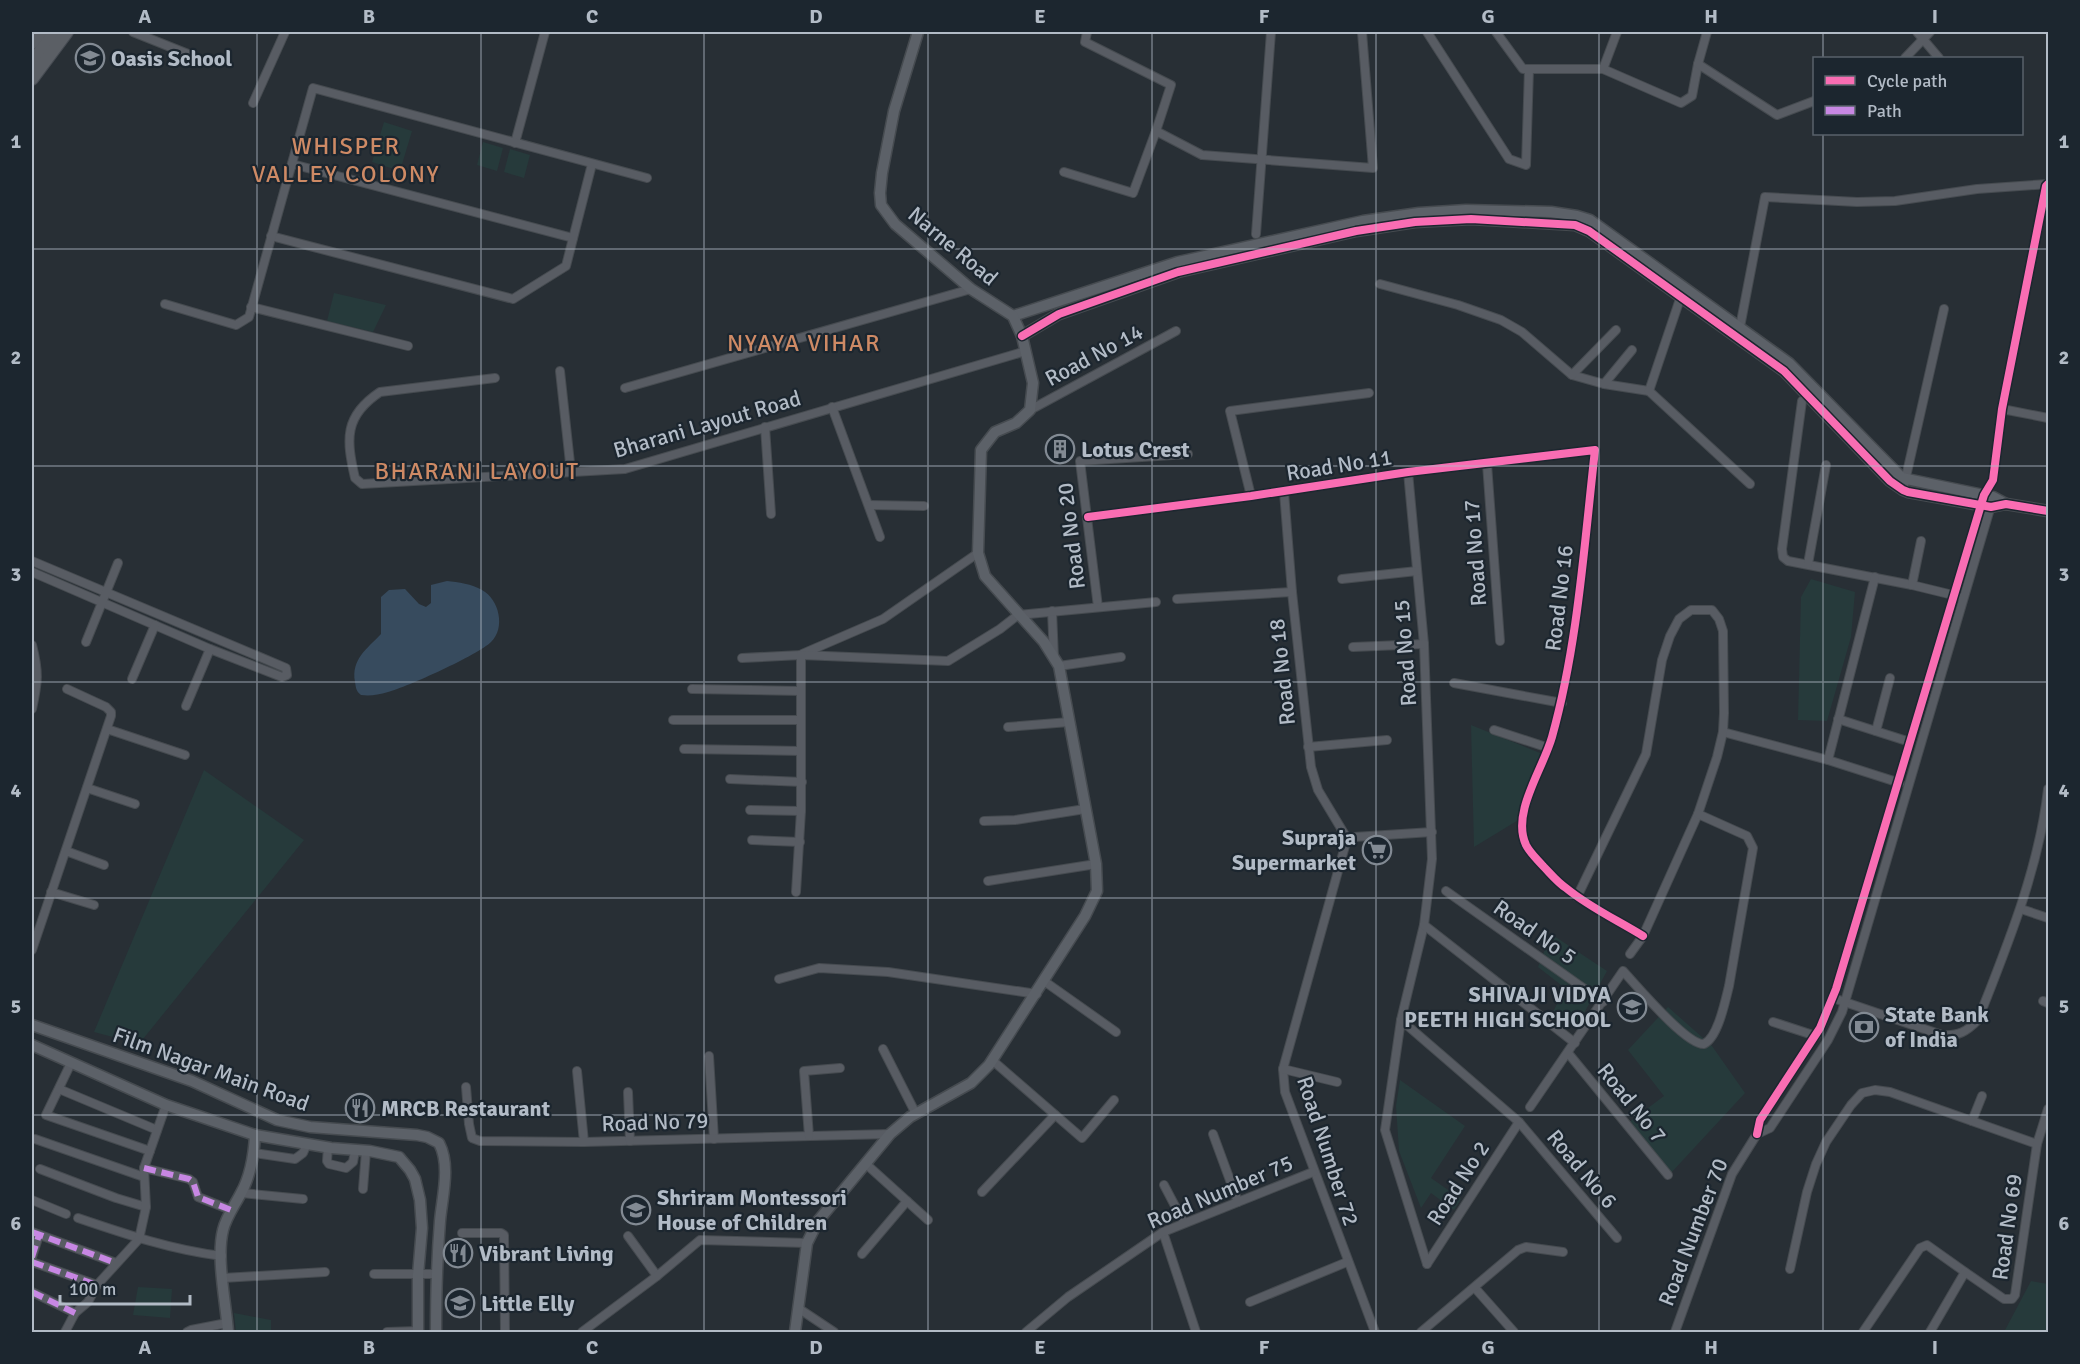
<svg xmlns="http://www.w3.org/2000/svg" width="2080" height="1364" viewBox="0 0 2080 1364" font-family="Signika,sans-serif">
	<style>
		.green { fill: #263a3b }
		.water { fill: #374b5e }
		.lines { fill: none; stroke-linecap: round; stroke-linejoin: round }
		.street-casing { stroke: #464b50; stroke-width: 10 }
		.secondary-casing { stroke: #464b50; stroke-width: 13 }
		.primary-casing { stroke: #464b52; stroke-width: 14 }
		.street { stroke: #585c63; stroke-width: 8 }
		.secondary { stroke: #5c6168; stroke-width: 10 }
		.primary { stroke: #5b5f65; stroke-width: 12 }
		.quiet { stroke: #c787e3; stroke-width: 6; stroke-dasharray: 12 6; stroke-linecap: butt }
		.cycleway-casing { stroke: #1c262f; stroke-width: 11 }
		.cycleway { stroke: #f96db3; stroke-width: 8 }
		.grid { fill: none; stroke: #b2bbc6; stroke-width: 1.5; stroke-opacity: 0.55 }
		.labels { text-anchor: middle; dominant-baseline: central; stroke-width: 4.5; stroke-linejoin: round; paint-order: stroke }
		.poi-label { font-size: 22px; font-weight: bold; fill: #b2bbc6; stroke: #1c262f; text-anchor: start }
		.street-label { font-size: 22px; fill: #b2bbc6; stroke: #1c262f }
		.neighbourhood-label { font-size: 24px; letter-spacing: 1.5px; fill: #ce8a65; stroke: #1c262f }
		.neatline { fill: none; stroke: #b2bbc6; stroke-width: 2 }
		.grid-label { font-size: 20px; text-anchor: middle; font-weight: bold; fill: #b2bbc6 }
	</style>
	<rect width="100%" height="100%" fill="#282f35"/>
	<g class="green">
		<polygon points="384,122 412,131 400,171 372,162"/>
		<polygon points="483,142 503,148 497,171 477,165"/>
		<polygon points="510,149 530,155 524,178 504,172"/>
		<polygon points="334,293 386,305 373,332 327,321"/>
		<polygon points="1811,579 1855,592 1851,637 1827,721 1798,720 1801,597"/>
		<polygon points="1471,725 1550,757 1525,816 1474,847"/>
		<polygon points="204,770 304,840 139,1044 94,1032"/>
		<polygon points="1551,934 1607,971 1576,1028 1551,1016 1565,988 1538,967"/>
		<polygon points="1668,1007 1712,1046 1745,1093 1670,1174 1628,1123 1664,1096 1628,1050"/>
		<polygon points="1400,1080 1465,1126 1431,1178 1461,1199 1454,1210 1431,1193 1421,1208 1399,1151 1396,1106"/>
		<polygon points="2031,1281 2048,1284 2048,1332 2004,1332"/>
		<polygon points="138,1287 172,1289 170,1318 133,1315"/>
		<polygon points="234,1313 271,1320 271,1332 236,1332"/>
	</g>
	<path class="water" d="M447,581c11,1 25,3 35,9 17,9 24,38 9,52 -13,13 -84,45 -103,50 -10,3 -18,4 -27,3 -5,-4 -5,-7 -6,-13 -4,-23 12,-33 26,-48v-37l8,-7 16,-1 14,15 7,3 5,-4v-18z"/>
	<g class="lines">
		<g class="street-casing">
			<g id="street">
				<polyline points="133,32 188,54"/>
				<polyline points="1087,32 1085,42 1171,85 1156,131"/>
				<polyline points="1427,32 1509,159 1526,165 1529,69"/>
				<polyline points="1496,32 1523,69 1603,69 1681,103 1692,96 1698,64 1707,32"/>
				<polyline points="1917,32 1939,58"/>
				<polyline points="1905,58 1930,32"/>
				<polyline points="1698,64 1777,115 1814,101"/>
				<polyline points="1603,69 1617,32"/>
				<polyline points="253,103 285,32"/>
				<polyline points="515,143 545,32"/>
				<polyline points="292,164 573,238"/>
				<polyline points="1064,172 1133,193 1156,131 1202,155 1373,168 1362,32"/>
				<polyline points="1256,234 1271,32"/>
				<polyline points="271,236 513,299 566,266 592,164"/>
				<polyline points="1380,284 1458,305 1501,320 1522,332 1572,375 1604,384 1649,391 1682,293"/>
				<polyline points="165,304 236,325 249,317 313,88 647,178"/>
				<polyline points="251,307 408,346"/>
				<polyline points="1740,327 1765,197 1857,202 1895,201 1977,189 2048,184"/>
				<polyline points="560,371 571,472"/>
				<polyline points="1572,375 1616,330"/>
				<path d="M495,378l-115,14c-36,24 -34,47 -25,86l7,6 263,-15 401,-118"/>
				<polyline points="1604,384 1632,350"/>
				<polyline points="625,388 971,289"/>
				<polyline points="1649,391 1750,484"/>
				<polyline points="1802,401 1782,549 1783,557 1788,561 1912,585 1957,596"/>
				<polyline points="832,407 880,537"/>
				<polyline points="2002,409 2048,418"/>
				<polyline points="1030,410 1176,331"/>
				<polyline points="765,427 771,514"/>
				<polyline points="1487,464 1500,641"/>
				<polyline points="1408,472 1424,644 1432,859 1424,925 1401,1020 1385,1130 1427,1264"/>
				<polyline points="1903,490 1944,309"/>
				<polyline points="1284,492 1292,592 1311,767 1318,790 1348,840"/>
				<polyline points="1251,496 1230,411 1369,393"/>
				<polyline points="869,505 924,506"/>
				<path d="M1088,517l163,-21 157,-24 187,-22c-11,96 -17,194 -43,287 -9,32 -41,76 -26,108 4,8 11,14 17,21 7,7 14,16 23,22 23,19 51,32 77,48"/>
				<polyline points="32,561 286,668 287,675 282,677 210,649 32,572"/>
				<polyline points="1808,564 1826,465"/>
				<polyline points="1342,579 1417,571"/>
				<polyline points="1912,585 1921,541"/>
				<polyline points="1177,599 1292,592"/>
				<polyline points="1098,607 1080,461 1188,454"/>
				<polyline points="1052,611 1054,658"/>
				<polyline points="86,642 118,563"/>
				<path d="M32,645c7,27 6,37 0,64"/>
				<polyline points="1353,647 1424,644"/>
				<polyline points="802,654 883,619 978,553"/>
				<polyline points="742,658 801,655 948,661 1000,629 1018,615 1156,602"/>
				<polyline points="1059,666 1121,657"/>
				<polyline points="132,679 155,625"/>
				<polyline points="1454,683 1562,703"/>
				<polyline points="692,689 801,691"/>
				<polyline points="186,706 210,649"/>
				<polyline points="1838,719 1910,742"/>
				<polyline points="673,720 801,720"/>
				<polyline points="1008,727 1069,722"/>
				<polyline points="107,729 185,755"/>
				<polyline points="1494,730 1549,748"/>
				<polyline points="1876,731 1890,678"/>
				<polyline points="1723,732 1828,760 1900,783"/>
				<polyline points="1308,747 1387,740"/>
				<polyline points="684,749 801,751"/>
				<polyline points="1828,760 1875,577"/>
				<polyline points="730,779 802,782"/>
				<polyline points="87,788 135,804"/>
				<polyline points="750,810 801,811"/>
				<polyline points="984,821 1015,820 1085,809"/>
				<polyline points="752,840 800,842"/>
				<polyline points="1348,840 1345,846 1283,1069 1285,1092 1375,1332"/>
				<polyline points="1348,840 1354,837 1432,832"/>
				<polyline points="66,851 104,865"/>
				<polyline points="988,881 1096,864"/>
				<polyline points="1446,891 1603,1002"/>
				<polyline points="51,892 94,905"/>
				<polyline points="796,892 801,811 801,655"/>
				<polyline points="1577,897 1646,754 1662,660 1670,636 1679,619 1691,610 1712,610 1719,619 1723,631 1724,713 1723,732 1717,757 1698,814 1643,936 1630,954"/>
				<polyline points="2021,909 2048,918"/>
				<polyline points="1424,925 1575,1043"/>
				<polyline points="32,950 111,716 111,712 106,707 67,689"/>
				<polyline points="779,979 819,968 888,972 1037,994"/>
				<polyline points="1044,981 1116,1032"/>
				<path d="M1833,998l109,37c17,1 24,-3 36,-15 29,-74 61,-151 70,-231"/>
				<polyline points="2043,1001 2048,1003"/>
				<polyline points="1401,1020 1519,1122 1617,1238"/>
				<polyline points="1773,1022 1816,1036"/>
				<polyline points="883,1049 916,1114"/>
				<polyline points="1568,1053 1668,1175"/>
				<polyline points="709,1056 714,1139"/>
				<polyline points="992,1060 1082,1138 1114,1100"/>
				<polyline points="71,1063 46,1115 150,1151"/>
				<polyline points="1283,1069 1337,1082"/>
				<polyline points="577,1071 584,1142"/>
				<polyline points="466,1087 469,1124 472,1138 480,1141 584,1142 890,1134"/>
				<polyline points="59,1089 157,1130"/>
				<polyline points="628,1092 630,1141"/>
				<path d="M1530,1107l93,-136c14,15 63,74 81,73 14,-7 21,-42 25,-58l24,-138 -6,-12 -49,-22"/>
				<polyline points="1972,1121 1982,1096"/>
				<polyline points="1213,1134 1238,1202"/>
				<polyline points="1757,1134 1760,1120 1820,1028 1836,989 1984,495 1993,480 2002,409 2046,186"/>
				<polyline points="809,1136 804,1071 840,1068"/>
				<polyline points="35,1139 144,1177"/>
				<polyline points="328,1147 327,1161 329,1164 346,1168 353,1162 355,1151"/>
				<polyline points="254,1153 295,1159 303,1153 307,1144"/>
				<polyline points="866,1164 928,1220"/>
				<polyline points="144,1168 189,1179 193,1182 198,1197 231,1210"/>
				<polyline points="40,1169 116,1198 146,1207"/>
				<polyline points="1164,1185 1184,1223"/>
				<polyline points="363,1189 366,1151"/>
				<polyline points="982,1192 1055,1115"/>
				<polyline points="242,1193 303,1199"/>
				<polyline points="32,1200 66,1214"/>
				<path d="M78,1218c47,16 94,32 144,38"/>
				<polyline points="32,1232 116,1263"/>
				<polyline points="1163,1232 1196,1332"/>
				<polyline points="462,1233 501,1233 504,1235 505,1332"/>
				<polyline points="628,1236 657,1276"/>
				<polyline points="862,1254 907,1201"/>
				<polyline points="32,1257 39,1235"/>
				<polyline points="32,1262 97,1285"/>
				<polyline points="1427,1264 1519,1122"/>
				<polyline points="1790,1269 1807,1192 1816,1164 1826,1142 1851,1105 1862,1093 1875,1090 1890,1092 2037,1144"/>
				<polyline points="374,1274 437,1274"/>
				<polyline points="223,1278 325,1272"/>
				<polyline points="1475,1288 1514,1332"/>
				<polyline points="32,1292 75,1313"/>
				<polyline points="1250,1302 1347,1262"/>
				<polyline points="798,1308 834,1332"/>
				<polyline points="65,1332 75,1313 88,1302 97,1285 139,1239 146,1207 144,1168 166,1105"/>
				<polyline points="187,1332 191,1330 227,1323"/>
				<polyline points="387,1332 418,1331"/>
				<polyline points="582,1332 657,1276 700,1240 807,1243"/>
				<polyline points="1026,1332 1068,1297 1163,1232 1313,1172"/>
				<polyline points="1421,1332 1518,1250 1526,1247 1563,1252"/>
				<polyline points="1675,1332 1732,1174 1757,1134 1770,1128 1828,1040 1842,1012 1992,502"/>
				<polyline points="1863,1332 1920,1248 1927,1245 1965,1272"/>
				<polyline points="1930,1332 1965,1272 2004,1299 2012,1299 2015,1295 2037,1144 2048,1109"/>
			</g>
		</g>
		<g class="secondary-casing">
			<g id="secondary">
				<polyline points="1013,316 1178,262 1363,221 1419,213 1466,210 1551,212 1577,216 1590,220 1789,363 1902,478 1993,497 2006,504"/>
				<polyline points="1022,336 1059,314 1178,272 1356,231 1415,222 1471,219 1575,225 1589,231 1784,371 1890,481 1903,490 1908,492 1991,507 2006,504 2048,511"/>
				<path d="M32,1025l160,56 85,39 33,7 107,8 10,2 12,6c12,23 3,54 1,78 -3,37 -4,74 -4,111"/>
				<polyline points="32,1045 166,1105 255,1135 331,1148 370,1151 399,1157 410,1170 415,1179 420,1200 422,1228 418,1275 418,1332"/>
				<path d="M228,1332c-2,-29 -12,-74 -5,-102 3,-13 12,-25 18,-37 10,-18 13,-39 14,-58"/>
				<polyline points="795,1332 807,1243 818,1221 890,1134 910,1117 971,1083 989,1065 1085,916 1097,891 1096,864 1059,666 1044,642 985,576 978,553 981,450 995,432 1016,423 1030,410 1033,383 1022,336 1013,316 971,289 895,224 881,205 880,193 882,173 894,111 918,32"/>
			</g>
		</g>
		<g class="primary-casing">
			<g id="primary">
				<polyline points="32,43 41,32"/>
				<polyline points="32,62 55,32"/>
				<polyline points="32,79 67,32"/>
			</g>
		</g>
		<use href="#street" class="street"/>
		<use href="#secondary" class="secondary"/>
		<use href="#primary" class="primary"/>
		<g class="quiet">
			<polyline points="144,1168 189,1179 193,1182 198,1197 231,1210"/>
			<polyline points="32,1232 116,1263"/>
			<polyline points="32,1257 39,1235"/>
			<polyline points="32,1262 97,1285"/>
			<polyline points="32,1292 75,1313"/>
		</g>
		<g class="cycleway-casing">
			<g id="cycleway">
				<polyline points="1022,336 1059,314 1178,272 1356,231 1415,222 1471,219 1575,225 1589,231 1784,371 1890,481 1903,490 1908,492 1991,507 2006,504 2048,511"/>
				<path d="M1088,517l163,-21 157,-24 187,-22c-11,96 -17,194 -43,287 -9,32 -41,76 -26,108 4,8 11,14 17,21 7,7 14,16 23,22 23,19 51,32 77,48"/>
				<polyline points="1757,1134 1760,1120 1820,1028 1836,989 1984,495 1993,480 2002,409 2046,186 2048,184"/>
			</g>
		</g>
		<use href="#cycleway" class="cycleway"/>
	</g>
	<path class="grid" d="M257,32v1300M481,32v1300M704,32v1300M928,32v1300M1152,32v1300M1376,32v1300M1599,32v1300M1823,32v26M1823,134v1198M32,249h2016M32,466h2016M32,682h2016M32,898h2016M32,1115h2016"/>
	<defs>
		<g id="school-ring" transform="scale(1.5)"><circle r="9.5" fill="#1c262f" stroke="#828a93" stroke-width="1.5"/><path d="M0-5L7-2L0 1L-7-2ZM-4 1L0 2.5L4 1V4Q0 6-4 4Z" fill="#828a93"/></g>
		<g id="building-ring" transform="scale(1.5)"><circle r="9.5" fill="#1c262f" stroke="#828a93" stroke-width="1.5"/><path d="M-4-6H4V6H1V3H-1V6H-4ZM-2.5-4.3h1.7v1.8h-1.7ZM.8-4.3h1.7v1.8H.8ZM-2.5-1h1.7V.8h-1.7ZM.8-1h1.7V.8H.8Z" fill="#828a93"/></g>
		<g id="supermarket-ring" transform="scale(1.5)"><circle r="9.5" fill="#1c262f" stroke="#828a93" stroke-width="1.5"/><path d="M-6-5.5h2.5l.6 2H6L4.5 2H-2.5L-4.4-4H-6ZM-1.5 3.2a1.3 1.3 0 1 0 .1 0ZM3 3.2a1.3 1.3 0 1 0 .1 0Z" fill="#828a93"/></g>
		<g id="university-ring" transform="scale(1.5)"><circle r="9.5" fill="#1c262f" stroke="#828a93" stroke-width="1.5"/><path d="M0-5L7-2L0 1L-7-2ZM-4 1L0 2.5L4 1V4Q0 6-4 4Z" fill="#828a93"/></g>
		<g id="bank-ring" transform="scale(1.5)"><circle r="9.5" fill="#1c262f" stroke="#828a93" stroke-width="1.5"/><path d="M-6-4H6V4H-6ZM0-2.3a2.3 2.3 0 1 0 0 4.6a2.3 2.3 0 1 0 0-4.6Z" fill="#828a93"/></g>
		<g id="restaurant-ring" transform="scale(1.5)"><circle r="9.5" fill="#1c262f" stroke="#828a93" stroke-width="1.5"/><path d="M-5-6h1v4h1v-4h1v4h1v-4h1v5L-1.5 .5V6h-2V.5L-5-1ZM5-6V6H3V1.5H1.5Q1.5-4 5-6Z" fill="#828a93"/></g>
	</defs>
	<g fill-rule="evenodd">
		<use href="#school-ring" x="90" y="58"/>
		<use href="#building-ring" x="1060" y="449"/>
		<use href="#supermarket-ring" x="1377" y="850"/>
		<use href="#university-ring" x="1632" y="1007"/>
		<use href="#bank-ring" x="1864" y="1027"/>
		<use href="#restaurant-ring" x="360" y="1108"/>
		<use href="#university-ring" x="636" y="1210"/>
		<use href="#restaurant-ring" x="458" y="1253"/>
		<use href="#university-ring" x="460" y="1303"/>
	</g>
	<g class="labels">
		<g class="poi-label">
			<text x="111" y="58">Oasis School</text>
			<text x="1081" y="449">Lotus Crest</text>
			<text x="1356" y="837" text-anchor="end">Supraja<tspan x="1356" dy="25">Supermarket</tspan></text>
			<text x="1611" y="994" text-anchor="end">SHIVAJI VIDYA<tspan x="1611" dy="25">PEETH HIGH SCHOOL</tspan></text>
			<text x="1885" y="1014">State Bank<tspan x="1885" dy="25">of India</tspan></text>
			<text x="381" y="1108">MRCB Restaurant</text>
			<text x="657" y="1197">Shriram Montessori<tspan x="657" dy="25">House of Children</tspan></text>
			<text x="479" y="1253">Vibrant Living</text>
			<text x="481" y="1303">Little Elly</text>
		</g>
		<g class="street-label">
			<text transform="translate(953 246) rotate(40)">Narne Road</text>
			<text transform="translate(1094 355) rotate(-28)">Road No 14</text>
			<text transform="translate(707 424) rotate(-16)">Bharani Layout Road</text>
			<text transform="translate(1339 465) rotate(-9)">Road No 11</text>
			<text transform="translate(1071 536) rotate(-97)">Road No 20</text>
			<text transform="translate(1475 553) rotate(-94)">Road No 17</text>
			<text transform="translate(1559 598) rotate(-83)">Road No 16</text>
			<text transform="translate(1405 653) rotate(-94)">Road No 15</text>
			<text transform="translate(1282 672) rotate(-96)">Road No 18</text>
			<text transform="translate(1535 932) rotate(35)">Road No 5</text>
			<text transform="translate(211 1069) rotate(20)">Film Nagar Main Road</text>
			<text transform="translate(1632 1103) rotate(51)">Road No 7</text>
			<text transform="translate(655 1122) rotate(-2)">Road No 79</text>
			<text transform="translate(1328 1151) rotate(72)">Road Number 72</text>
			<text transform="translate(1582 1169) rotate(50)">Road No 6</text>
			<text transform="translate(1458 1183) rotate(-57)">Road No 2</text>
			<text transform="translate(1220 1192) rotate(-23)">Road Number 75</text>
			<text transform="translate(2007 1227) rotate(-82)">Road No 69</text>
			<text transform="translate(1693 1232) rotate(-69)">Road Number 70</text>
		</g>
		<g class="neighbourhood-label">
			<text x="346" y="146">WHISPER<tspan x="346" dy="28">VALLEY COLONY</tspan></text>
			<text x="804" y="343">NYAYA VIHAR</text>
			<text x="477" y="471">BHARANI LAYOUT</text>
		</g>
	</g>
	<rect width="2080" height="1364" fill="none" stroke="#1c262f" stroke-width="66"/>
	<rect x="1813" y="57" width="210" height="78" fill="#1c262f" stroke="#58626b" stroke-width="1.5"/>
	<rect x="1825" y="76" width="30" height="9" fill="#f96db3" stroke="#58626b" stroke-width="1.5"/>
	<text x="1867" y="87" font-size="18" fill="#b2bbc6">Cycle path</text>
	<rect x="1825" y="106" width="30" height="9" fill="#c787e3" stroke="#58626b" stroke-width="1.5"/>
	<text x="1867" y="117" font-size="18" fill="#b2bbc6">Path</text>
	<path d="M60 1295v9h130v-9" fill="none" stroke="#b2bbc6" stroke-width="3"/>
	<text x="69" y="1295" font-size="18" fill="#b2bbc6" stroke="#1c262f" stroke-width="4.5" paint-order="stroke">100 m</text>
	<rect x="33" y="33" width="2014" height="1298" class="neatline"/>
	<g class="grid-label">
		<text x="145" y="23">A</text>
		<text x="369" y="23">B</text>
		<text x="592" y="23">C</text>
		<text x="816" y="23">D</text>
		<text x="1040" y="23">E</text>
		<text x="1264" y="23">F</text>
		<text x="1488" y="23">G</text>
		<text x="1711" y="23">H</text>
		<text x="1935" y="23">I</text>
		<text x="16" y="148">1</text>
		<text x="2064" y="148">1</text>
		<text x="16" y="364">2</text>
		<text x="2064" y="364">2</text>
		<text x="16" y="581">3</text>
		<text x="2064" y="581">3</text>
		<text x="16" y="797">4</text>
		<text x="2064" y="797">4</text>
		<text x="16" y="1013">5</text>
		<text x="2064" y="1013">5</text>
		<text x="16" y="1230">6</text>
		<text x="2064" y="1230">6</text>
		<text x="145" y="1354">A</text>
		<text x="369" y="1354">B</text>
		<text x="592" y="1354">C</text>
		<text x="816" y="1354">D</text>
		<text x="1040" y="1354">E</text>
		<text x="1264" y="1354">F</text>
		<text x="1488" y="1354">G</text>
		<text x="1711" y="1354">H</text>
		<text x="1935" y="1354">I</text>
	</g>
</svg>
